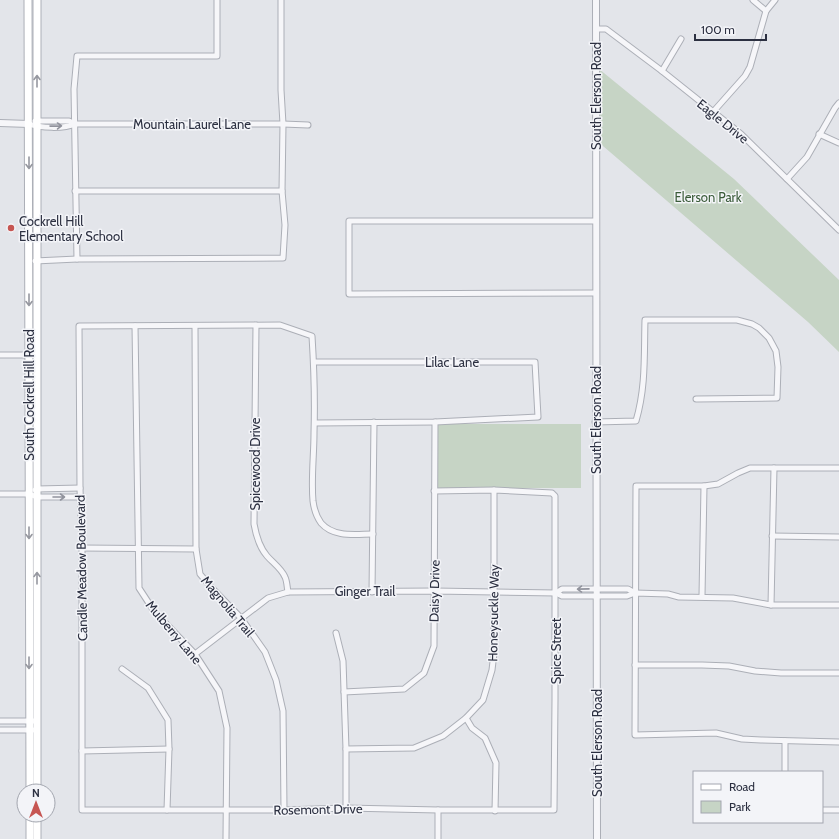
<svg xmlns="http://www.w3.org/2000/svg" width="839" height="839" viewBox="0 0 839 839" font-family="Cabin,sans-serif">
	<style>
		.green { fill: #c6d4c5 }
		.lines { fill: none; stroke-linecap: round; stroke-linejoin: round }
		.minor-casing { stroke: #acafb7; stroke-width: 7 }
		.tertiary-casing { stroke: #acafb7; stroke-width: 8 }
		.secondary-casing { stroke: #acafb7; stroke-width: 9 }
		.minor { stroke: #f6f6f9; stroke-width: 5 }
		.tertiary { stroke: #f6f6f9; stroke-width: 6 }
		.secondary { stroke: #fff; stroke-width: 7 }
		.oneway { stroke: #9698a0 }
		.oneway2 { stroke: #91939d }
		.poi-dot { fill: #c65552; stroke: #f3f4f8; stroke-width: 1.5 }
		.labels { text-anchor: middle; dominant-baseline: central; stroke-width: 3; stroke-linejoin: round; paint-order: stroke }
		.street-label { font-size: 13px; fill: #2c3041; stroke: #f3f4f8 }
		.park-label { font-size: 13px; fill: #3b5c3a; stroke: #f3f4f8 }
		.poi-label { font-size: 13px; fill: #2c3041; stroke: #f3f4f8; text-anchor: start }
	</style>
	<rect width="100%" height="100%" fill="#e3e5ea"/>
	<g class="green">
		<polygon points="599,69 734,179 839,280 839,352 808,322 596,140"/>
		<rect x="437" y="424" width="144" height="64"/>
	</g>
	<g class="lines">
		<g class="minor-casing">
			<g id="minor">
				<polyline points="753,0 766,11"/>
				<polyline points="596,29 606,29 662,71 741,134 839,230"/>
				<polyline points="662,71 681,39"/>
				<polyline points="713,112 745,76 750,67 766,11 775,0"/>
				<polyline points="35,121 69,121 75,124"/>
				<path d="M29,124c11,4 35,5 46,0h208l25,1"/>
				<polyline points="819,134 839,143"/>
				<polyline points="787,179 807,157 835,108 839,103"/>
				<polyline points="75,191 282,191"/>
				<polyline points="77,259 74,89 77,56 217,56 217,0"/>
				<polyline points="35,261 77,259 283,258 285,225 282,191 283,124 281,90 281,0"/>
				<polyline points="596,293 349,294 349,221 596,221"/>
				<path d="M256,325l-2,199c2,11 5,23 13,32 6,7 14,12 18,21 2,4 2,10 3,15"/>
				<polyline points="135,326 139,588 154,611 195,654 219,691 227,728 226,839"/>
				<polyline points="195,326 196,549 200,574 211,587 241,618 265,652 276,680 283,711 284,810"/>
				<polyline points="0,355 37,355"/>
				<polyline points="314,362 535,362 538,417 435,422 315,423"/>
				<path d="M595,422l41,-1c10,-34 8,-66 9,-101h92l15,4 7,4 10,10 7,13 2,16 -1,31 -81,1"/>
				<polyline points="839,468 750,468 738,473 718,484 704,486 636,486 635,735 716,733 742,739 761,740 839,742"/>
				<polyline points="35,490 37,489 80,488"/>
				<polyline points="0,494 29,494 37,497 80,497"/>
				<path d="M373,534c-17,0 -39,4 -52,-11 -5,-7 -7,-14 -8,-22 -2,-22 1,-46 1,-68 1,-32 0,-65 -2,-97l-32,-11 -201,1 1,162 2,60v262h202l62,-2 92,2h116l1,-111v-203l-3,-3 -58,-3 -60,1"/>
				<polyline points="772,536 839,537"/>
				<polyline points="82,548 196,549"/>
				<polyline points="372,592 374,422"/>
				<polyline points="556,593 562,589 628,589 635,593"/>
				<polyline points="702,596 704,486"/>
				<polyline points="771,605 774,468"/>
				<polyline points="336,633 343,661 346,749 346,808"/>
				<polyline points="195,654 268,598 288,592 435,591 556,593 562,596 627,596 635,593 668,594 679,597 733,598 771,605 839,605"/>
				<polyline points="635,665 702,665 729,666 755,671 781,673 839,673"/>
				<polyline points="122,669 148,688 168,720 169,749 167,810"/>
				<polyline points="344,692 404,689 424,673 434,646 435,422"/>
				<polyline points="466,718 472,728 485,738 496,763 495,811"/>
				<polyline points="0,721 37,721"/>
				<polyline points="0,730 33,730"/>
				<polyline points="785,741 785,772"/>
				<polyline points="346,749 414,748 443,736 466,718 483,700 492,670 494,653 494,490"/>
				<polyline points="82,751 169,749"/>
				<polyline points="822,810 839,810"/>
				<polyline points="438,839 438,810"/>
			</g>
		</g>
		<g class="tertiary-casing">
			<g id="tertiary">
				<polyline points="596,0 597,839"/>
				<polyline points="0,123 29,124"/>
			</g>
		</g>
		<g class="secondary-casing">
			<g id="secondary">
				<polyline points="28,0 30,791"/>
				<polyline points="37,0 37,791"/>
				<polyline points="30,815 30,839"/>
				<polyline points="37,815 37,839"/>
			</g>
		</g>
		<use href="#minor" class="minor"/>
		<use href="#tertiary" class="tertiary"/>
		<use href="#secondary" class="secondary"/>
	</g>
	<defs><path id="oneway-shaft" d="M-6 0H5M1.5-3L5.5 0L1.5 3" fill="none" stroke-width="1.6" stroke-linecap="round" stroke-linejoin="round"/></defs>
	<g class="oneway">
		<use href="#oneway-shaft" transform="translate(37 81) rotate(-90)"/>
		<use href="#oneway-shaft" transform="translate(29 163) rotate(90)"/>
		<use href="#oneway-shaft" transform="translate(29 300) rotate(90)"/>
		<use href="#oneway-shaft" transform="translate(29 533) rotate(90)"/>
		<use href="#oneway-shaft" transform="translate(37 578) rotate(-90)"/>
		<use href="#oneway-shaft" transform="translate(29 663) rotate(90)"/>
	</g>
	<g class="oneway2">
		<use href="#oneway-shaft" transform="translate(56 126) rotate(-1)"/>
		<use href="#oneway-shaft" transform="translate(59 497)"/>
		<use href="#oneway-shaft" transform="translate(583 589) rotate(179)"/>
	</g>
	<circle class="poi-dot" cx="11" cy="228" r="4"/>
	<g class="labels">
		<g class="street-label">
			<text transform="translate(596 96) rotate(-90)">South Elerson Road</text>
			<text transform="translate(723 121) rotate(39)">Eagle Drive</text>
			<text x="192" y="124">Mountain Laurel Lane</text>
			<text x="452" y="362">Lilac Lane</text>
			<text transform="translate(29 395) rotate(-90)">South Cockrell Hill Road</text>
			<text transform="translate(596 420) rotate(-90)">South Elerson Road</text>
			<text transform="translate(255 464) rotate(-90)">Spicewood Drive</text>
			<text transform="translate(81 568) rotate(-91)">Candle Meadow Boulevard</text>
			<text x="365" y="591">Ginger Trail</text>
			<text transform="translate(434 591) rotate(-89)">Daisy Drive</text>
			<text transform="translate(228 606) rotate(50)">Magnolia Trail</text>
			<text transform="translate(493 613) rotate(-89)">Honeysuckle Way</text>
			<text transform="translate(174 632) rotate(50)">Mulberry Lane</text>
			<text transform="translate(556 651) rotate(-90)">Spice Street</text>
			<text transform="translate(597 743) rotate(-90)">South Elerson Road</text>
			<text transform="translate(318 809) rotate(-1)">Rosemont Drive</text>
		</g>
		<g class="park-label">
			<text x="708" y="197">Elerson Park</text>
		</g>
		<g class="poi-label">
			<text x="19" y="221">Cockrell Hill<tspan x="19" dy="15">Elementary School</tspan></text>
		</g>
	</g>
	<rect x="693" y="771" width="130" height="52" fill="#f3f4f8" stroke="#a3a6af"/>
	<rect x="701" y="784" width="20" height="6" fill="#ffffff" stroke="#a3a6af"/>
	<text x="729" y="791" font-size="12" fill="#2c3041">Road</text>
	<rect x="701" y="801" width="20" height="12" fill="#c6d4c5" stroke="#a3a6af"/>
	<text x="729" y="811" font-size="12" fill="#2c3041">Park</text>
	<g transform="translate(36 803)"><circle r="19" fill="#f3f4f8" stroke="#a3a6af"/>
	<path d="M0-3L7 15L0 10L-7 15Z" fill="#c65552"/>
	<text y="-6" font-size="11" font-weight="bold" text-anchor="middle" fill="#2c3041">N</text>
	</g>
	<path d="M695 34v6h71v-6" fill="none" stroke="#2c3041" stroke-width="2"/>
	<text x="701" y="34" font-size="12" fill="#2c3041" stroke="#f3f4f8" stroke-width="3" paint-order="stroke">100 m</text>
</svg>
